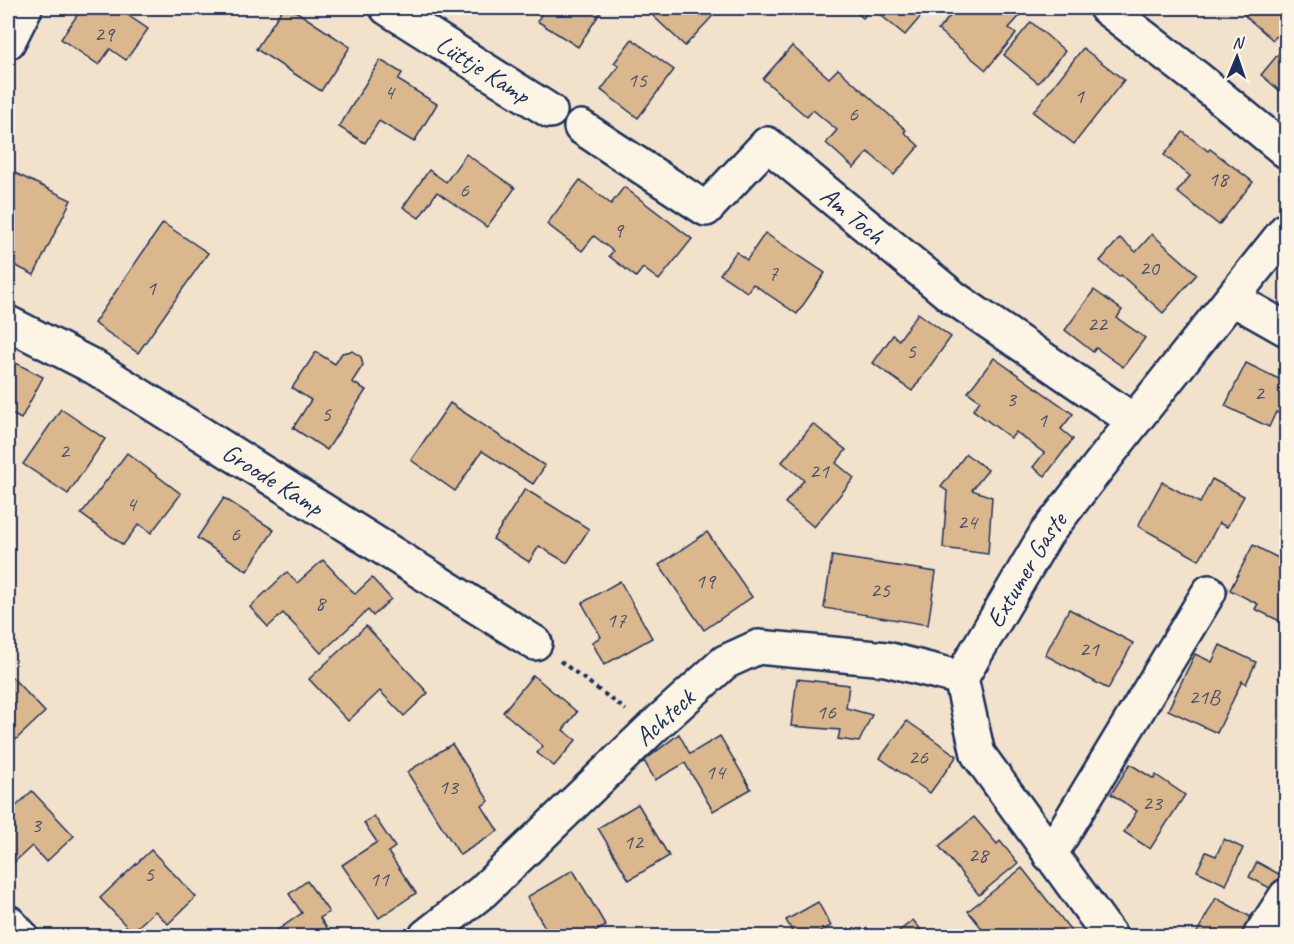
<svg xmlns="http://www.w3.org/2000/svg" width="1294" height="944" viewBox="0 0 1294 944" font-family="Caveat,sans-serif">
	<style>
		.building { fill: #dbb78d; stroke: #1b2f5e; stroke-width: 1.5 }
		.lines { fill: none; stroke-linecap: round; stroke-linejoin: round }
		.minor-casing { stroke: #1b2f5e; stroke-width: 38 }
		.path { stroke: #1b2f5e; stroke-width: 4; stroke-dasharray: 4.5 4.5; stroke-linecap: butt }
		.minor { stroke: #fcf5e5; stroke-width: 33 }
		.labels { text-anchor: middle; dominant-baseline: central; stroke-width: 4.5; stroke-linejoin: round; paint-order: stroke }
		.number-label { font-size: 22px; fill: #4b516a }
		.street-label { font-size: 26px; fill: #1b2f5e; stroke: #fcf5e5 }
	</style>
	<rect width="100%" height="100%" fill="#f2e2cb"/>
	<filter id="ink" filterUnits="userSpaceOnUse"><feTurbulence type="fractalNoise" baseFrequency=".0167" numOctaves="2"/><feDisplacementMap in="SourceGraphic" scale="12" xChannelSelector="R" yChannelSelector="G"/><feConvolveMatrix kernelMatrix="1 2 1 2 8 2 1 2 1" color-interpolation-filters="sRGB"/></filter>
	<g filter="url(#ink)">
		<g class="building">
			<polygon points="82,8 117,8 148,29 126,60 110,49 99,65 61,39"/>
			<polygon points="283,8 291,8 350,47 321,91 256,49"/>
			<polygon points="546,8 599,8 602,10 578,47 537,21"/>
			<polygon points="659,8 717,8 719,9 685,46 652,15"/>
			<polygon points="851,8 872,8 863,18"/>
			<polygon points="872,8 928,8 905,35"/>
			<polygon points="957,8 1027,8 1009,28 1016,34 986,70 938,30"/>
			<polygon points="1251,8 1285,8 1286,35 1281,31 1273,40 1245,16"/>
			<polygon points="1031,22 1065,51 1038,83 1004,55"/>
			<polygon points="632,39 674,70 638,118 601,90 619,66 614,63"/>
			<polygon points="792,46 829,78 838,69 906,130 904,132 919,146 894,175 868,152 854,168 826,143 837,130 813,110 807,117 763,79"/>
			<polygon points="1284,47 1286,49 1286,96 1261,75"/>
			<polygon points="1083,48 1124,80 1074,144 1033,112"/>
			<polygon points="380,60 402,73 398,80 437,104 414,142 379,121 365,143 339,127"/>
			<polygon points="1183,132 1208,151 1210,149 1253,182 1219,225 1177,192 1190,176 1164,155"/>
			<polygon points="466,154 515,188 487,227 437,192 419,218 403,207 429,170 446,182"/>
			<polygon points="15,173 71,200 34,275 8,262 8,188"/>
			<polygon points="580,180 611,204 624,187 692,239 659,280 643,268 636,277 609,256 613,251 594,236 582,251 547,224"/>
			<polygon points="163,223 208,253 138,353 94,323"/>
			<polygon points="765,233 825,273 797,314 753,284 747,292 720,274 736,252 747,260"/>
			<polygon points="1152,234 1197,274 1163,313 1121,275 1119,277 1100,261 1120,238 1136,252"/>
			<polygon points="1094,290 1122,310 1117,318 1145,338 1123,367 1096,348 1093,352 1065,330"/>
			<polygon points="918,313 951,337 912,391 873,363 893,335 899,340"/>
			<polygon points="352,351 361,357 363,365 352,382 366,390 327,450 293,428 311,400 292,388 316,352 335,364 342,353"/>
			<polygon points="994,358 1073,414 1061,429 1073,439 1045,476 1033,467 1044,453 1016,432 1011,438 973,410 980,401 968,392"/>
			<polygon points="8,359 43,377 21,419 8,412"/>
			<polygon points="1246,363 1281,380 1284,372 1286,374 1286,417 1276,412 1269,427 1225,406"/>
			<polygon points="450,403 545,466 533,484 482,451 455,491 411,460"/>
			<polygon points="61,409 105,439 68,494 23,464"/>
			<polygon points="813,424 846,450 836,463 854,478 814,527 785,503 804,480 782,462"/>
			<polygon points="127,453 181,494 151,533 139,524 123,545 81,514"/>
			<polygon points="966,454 988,470 972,490 992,497 988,554 943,548 947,491 941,487"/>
			<polygon points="1212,479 1244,496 1227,527 1219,523 1199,560 1138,526 1162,482 1200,503"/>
			<polygon points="525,489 589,529 567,563 539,546 529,562 493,539"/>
			<polygon points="224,498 274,530 247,571 197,538"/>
			<polygon points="707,532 752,597 704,630 659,565"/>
			<polygon points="1253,545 1280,559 1283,554 1286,556 1286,624 1255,609 1258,604 1230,590"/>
			<polygon points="832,556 936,572 928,625 824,608"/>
			<polygon points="323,560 355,594 372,578 391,599 373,616 368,610 321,653 283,613 268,627 250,607 287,572 297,583"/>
			<polygon points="620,581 652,638 604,665 592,642 601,637 582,603"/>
			<polygon points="1069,609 1133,643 1108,689 1045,655"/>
			<polygon points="366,626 428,693 404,716 380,691 348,721 309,679"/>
			<polygon points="1220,645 1256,662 1246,684 1242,681 1217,733 1168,710 1195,654 1212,662"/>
			<polygon points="8,673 45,712 8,747"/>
			<polygon points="533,675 577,712 563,730 576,740 554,766 537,753 543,746 503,712"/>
			<polygon points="797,679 849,685 846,708 872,715 859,742 838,739 840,730 791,726"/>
			<polygon points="907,721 957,756 930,793 880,758"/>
			<polygon points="679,734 690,754 720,736 751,789 713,811 685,763 655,780 644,761"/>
			<polygon points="452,744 489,801 482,806 498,831 460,855 407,772"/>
			<polygon points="1130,764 1154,779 1156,775 1185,795 1150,849 1124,832 1137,811 1111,794"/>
			<polygon points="32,791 74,836 46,862 32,846 11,865 8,861 8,814"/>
			<polygon points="638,804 669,856 629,880 598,828"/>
			<polygon points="374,816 395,847 388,852 416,893 379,918 342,865 377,842 364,823"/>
			<polygon points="974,817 997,844 1000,841 1018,863 979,895 939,846"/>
			<polygon points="1224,839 1243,848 1226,885 1197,871 1206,852 1216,856"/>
			<polygon points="151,850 196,897 168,924 155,911 132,932 100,898"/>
			<polygon points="1257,862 1286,878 1286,887 1283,895 1249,877"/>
			<polygon points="1022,868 1073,933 1069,936 988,936 968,911"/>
			<polygon points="573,870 606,926 587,936 550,936 527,897"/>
			<polygon points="307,881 329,912 320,918 332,936 273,936 272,934 302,913 289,894"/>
			<polygon points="1216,898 1262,923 1254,936 1201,936 1196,934"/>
			<polygon points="818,902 831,926 811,936 781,936 792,931 786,920"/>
			<polygon points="913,920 926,936 893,936"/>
		</g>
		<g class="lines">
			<g class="minor-casing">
				<g id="minor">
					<path id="s1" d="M387,8l163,103"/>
					<polyline points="1106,8 1197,78 1286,151"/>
					<polyline points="8,42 25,8"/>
					<path id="s2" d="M581,127l125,82 61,-65 187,154 180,123"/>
					<polyline points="1233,299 1286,329"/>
					<path id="s3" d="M8,323l86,44 441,276"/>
					<polyline points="1050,855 1209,592"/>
					<polyline points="8,922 21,936"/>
					<path id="s4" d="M426,936l56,-44 169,-163 74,-67 33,-15 128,12 75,19"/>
					<path id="s5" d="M1110,936l-132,-182 -17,-76 85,-144 88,-113 152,-191"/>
					<polyline points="1260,936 1286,896"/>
				</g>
			</g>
			<polyline class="path" points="560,661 626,710"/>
			<use href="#minor" class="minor"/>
		</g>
	</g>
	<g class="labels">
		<g class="number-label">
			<text x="104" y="34">29</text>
			<text x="637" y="80">15</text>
			<text x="389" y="92">4</text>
			<text x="1079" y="96">1</text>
			<text x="853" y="114">6</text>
			<text x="1218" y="179">18</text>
			<text x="464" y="190">6</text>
			<text x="618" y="230">9</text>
			<text x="1149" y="268">20</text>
			<text x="773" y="273">7</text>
			<text x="151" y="288">1</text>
			<text x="1097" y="324">22</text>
			<text x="911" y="351">5</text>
			<text x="1259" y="393">2</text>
			<text x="1011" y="399">3</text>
			<text x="326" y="414">5</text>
			<text x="1042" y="420">1</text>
			<text x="64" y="451">2</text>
			<text x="819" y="471">21</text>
			<text x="131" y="504">4</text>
			<text x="967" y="522">24</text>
			<text x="235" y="534">6</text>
			<text x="705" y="581">19</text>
			<text x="880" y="590">25</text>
			<text x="320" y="603">8</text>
			<text x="616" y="620">17</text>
			<text x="1089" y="649">21</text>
			<text x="1204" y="697">21B</text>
			<text x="826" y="712">16</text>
			<text x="918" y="757">26</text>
			<text x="715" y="772">14</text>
			<text x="448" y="787">13</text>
			<text x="1152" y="803">23</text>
			<text x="36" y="825">3</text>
			<text x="633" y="842">12</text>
			<text x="978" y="855">28</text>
			<text x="149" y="874">5</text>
			<text x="379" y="879">11</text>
		</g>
		<g class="street-label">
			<text stroke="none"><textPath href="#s1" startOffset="114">Lüttje Kamp</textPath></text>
			<text stroke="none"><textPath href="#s2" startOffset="350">Am Toch</textPath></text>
			<text stroke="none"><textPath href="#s3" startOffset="308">Groode Kamp</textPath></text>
			<text stroke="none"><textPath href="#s5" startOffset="429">Extumer Gaste</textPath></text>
			<text stroke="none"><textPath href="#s4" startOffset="324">Achteck</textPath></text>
		</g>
	</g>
	<rect width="1294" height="944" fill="none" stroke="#fcf5e5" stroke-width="30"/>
	<rect x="15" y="15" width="1264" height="914" fill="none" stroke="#1b2f5e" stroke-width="2" filter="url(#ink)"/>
	<g transform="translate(1237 57) rotate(2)" stroke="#fcf5e5" stroke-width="4.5" paint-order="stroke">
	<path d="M0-4.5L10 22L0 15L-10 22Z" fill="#1b2f5e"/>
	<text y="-9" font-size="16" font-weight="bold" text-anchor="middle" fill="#1b2f5e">N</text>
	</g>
</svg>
